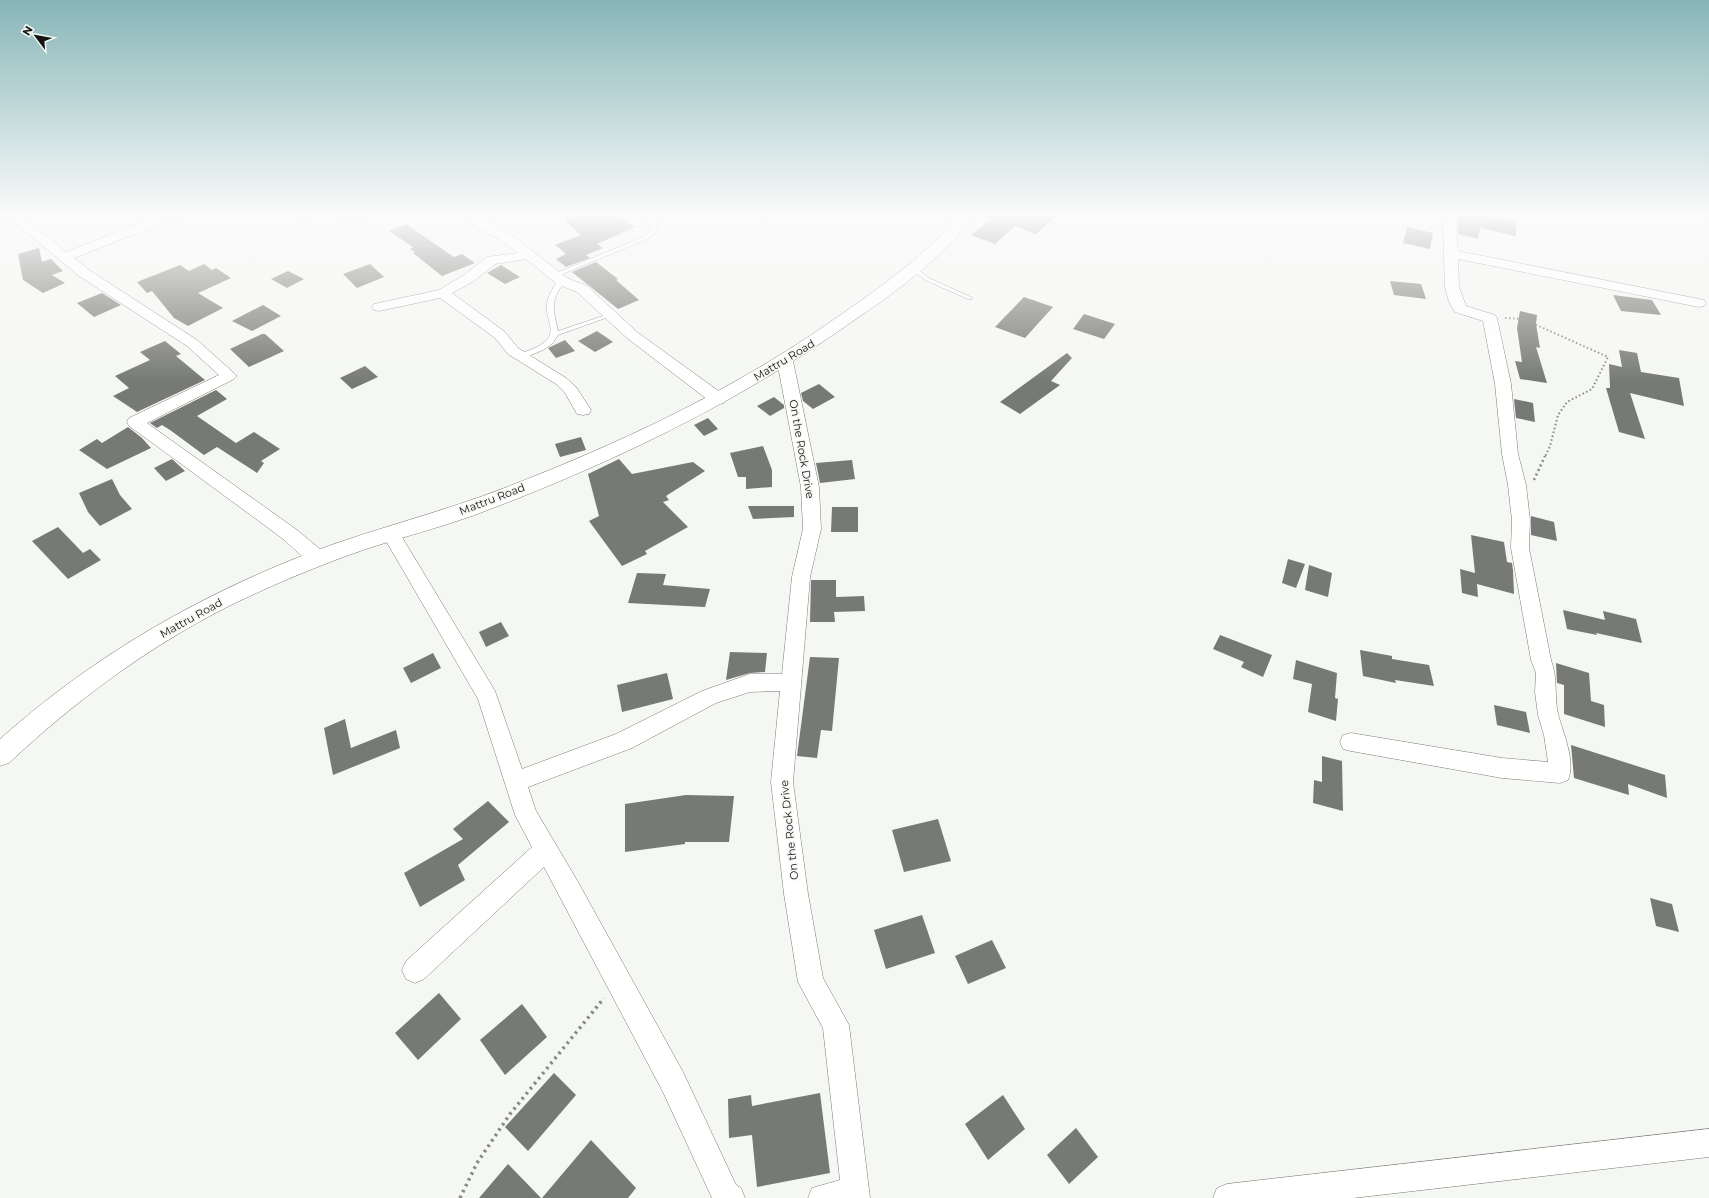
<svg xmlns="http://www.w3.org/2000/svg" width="1709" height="1198" viewBox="0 0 1709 1198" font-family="Montserrat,sans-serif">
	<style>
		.building { fill: #777975 }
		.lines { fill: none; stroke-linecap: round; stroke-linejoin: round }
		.service-casing { stroke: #7b7d79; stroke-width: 1 }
		.minor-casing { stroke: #7b7d79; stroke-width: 1 }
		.secondary-casing { stroke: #7b7d79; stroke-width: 1 }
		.path-far2 { stroke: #888987; stroke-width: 2; stroke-dasharray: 1.5 2.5; stroke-linecap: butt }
		.path-far1 { stroke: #888987; stroke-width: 2.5; stroke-dasharray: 2 3; stroke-linecap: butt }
		.path { stroke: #888987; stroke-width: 3.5; stroke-dasharray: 2.5 4; stroke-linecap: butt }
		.service { fill: #fff; fill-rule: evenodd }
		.minor { fill: #fff; fill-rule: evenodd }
		.secondary { fill: #fff; fill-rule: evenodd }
		.labels { text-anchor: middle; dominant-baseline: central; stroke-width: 3; stroke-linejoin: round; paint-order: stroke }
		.street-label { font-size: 11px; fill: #121312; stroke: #f5f7f3 }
	</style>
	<rect width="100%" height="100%" fill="#f5f7f3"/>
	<g class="building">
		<polygon points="577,214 617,214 635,227 597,244 603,248 586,255 590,258 566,267 556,259 566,254 555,245 581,235 565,221 567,220 565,219"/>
		<polygon points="987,214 1059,214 1036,234 1015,226 995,244 971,235 991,219 987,217"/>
		<polygon points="1458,214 1482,214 1516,222 1516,236 1480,228 1478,239 1458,234"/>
		<polygon points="406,224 454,257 462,254 475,263 442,276 413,253 415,252 410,249 413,247 389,231"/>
		<polygon points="1407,227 1433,233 1430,249 1403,243"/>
		<polygon points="39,248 42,262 51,259 63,271 52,275 65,283 43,293 23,280 18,254"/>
		<polygon points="596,262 618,279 616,280 639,300 618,309 572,272"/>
		<polygon points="204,264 212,270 216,268 231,278 198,293 223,308 188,326 174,318 152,291 147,293 137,282 180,265 189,271"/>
		<polygon points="370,264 384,277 357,288 343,274"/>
		<polygon points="501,265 520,277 505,284 487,273"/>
		<polygon points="288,271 304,279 287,288 271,279"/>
		<polygon points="1390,281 1421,284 1426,299 1394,295"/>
		<polygon points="102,293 121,305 94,317 77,303"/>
		<polygon points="1613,295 1652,300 1661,315 1621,311"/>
		<polygon points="1024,297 1053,307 1025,338 995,327"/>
		<polygon points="263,305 281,316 252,331 232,321"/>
		<polygon points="1520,311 1537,315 1536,324 1540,348 1536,347 1547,383 1520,379 1515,361 1522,362 1517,328"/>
		<polygon points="1084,314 1115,324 1104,339 1073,329"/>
		<polygon points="597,331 613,342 595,352 578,341"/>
		<polygon points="262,334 265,334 284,351 249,367 230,349"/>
		<polygon points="565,340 575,351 556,358 548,348"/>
		<polygon points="165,341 181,354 176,356 205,380 137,412 113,396 129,388 115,376 150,360 140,352"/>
		<polygon points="1619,350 1637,353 1641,372 1679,378 1684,406 1630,393 1645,439 1619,432 1606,388 1610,388 1609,364 1622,367"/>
		<polygon points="1067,353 1072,358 1051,381 1060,385 1020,414 1000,402"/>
		<polygon points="365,366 378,377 352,389 340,378"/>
		<polygon points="819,384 835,397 813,409 803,401 801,393"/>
		<polygon points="216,390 227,399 197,416 236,443 254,432 280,449 261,461 264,463 257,473 217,447 204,455 170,430 162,425 157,428 150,423"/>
		<polygon points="774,397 784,405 784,408 770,416 757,406"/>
		<polygon points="1514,399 1533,403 1535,422 1516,418"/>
		<polygon points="708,418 718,429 704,436 694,425"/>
		<polygon points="128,427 142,438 151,448 107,469 79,450 97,439 102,443"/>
		<polygon points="581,437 586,450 560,457 555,444"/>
		<polygon points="763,446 772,470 772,487 746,489 746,477 738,477 730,453"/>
		<polygon points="172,459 185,471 166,481 154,468"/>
		<polygon points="619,459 632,474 693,462 705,471 666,496 669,500 663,502 688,527 645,551 647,554 622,566 589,521 599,516 588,474"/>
		<polygon points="852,460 855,479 820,483 816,463"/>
		<polygon points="112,479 120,495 132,509 100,526 88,512 79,493"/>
		<polygon points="748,506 794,506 794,517 753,519"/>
		<polygon points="832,507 858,507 858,532 831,532"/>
		<polygon points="1531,516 1554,522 1557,541 1531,535"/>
		<polygon points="58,527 83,553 90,549 101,560 68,579 32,541"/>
		<polygon points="1471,535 1504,542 1507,562 1512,563 1513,570 1514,594 1477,584 1478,597 1462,593 1460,569 1475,573"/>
		<polygon points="1288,559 1305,564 1296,588 1282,583"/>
		<polygon points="1309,565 1332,573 1328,597 1305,590"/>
		<polygon points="637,573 666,574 663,585 710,589 705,607 628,603"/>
		<polygon points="811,580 836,580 836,597 864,596 865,611 834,612 835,622 810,622"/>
		<polygon points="1563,610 1605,620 1603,611 1636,619 1642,643 1596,633 1597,635 1567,629"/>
		<polygon points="501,622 509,636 486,647 479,632"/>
		<polygon points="1220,635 1272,655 1263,677 1241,667 1244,662 1213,649"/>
		<polygon points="1360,650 1392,656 1392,659 1429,665 1434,686 1395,680 1396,683 1363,676"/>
		<polygon points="730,652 767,653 765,672 750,673 726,680"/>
		<polygon points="433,653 441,668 411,683 403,668"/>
		<polygon points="810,657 839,658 832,731 821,730 817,758 797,756"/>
		<polygon points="1296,660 1337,673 1335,698 1338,699 1336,721 1308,712 1312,684 1293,679"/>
		<polygon points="1556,663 1589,673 1591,701 1604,705 1605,727 1564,714 1564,685 1557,683"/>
		<polygon points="667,673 673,699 622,712 617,685"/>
		<polygon points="1494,705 1526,712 1530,733 1497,725"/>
		<polygon points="345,719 351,748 396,730 400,748 333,775 324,728"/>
		<polygon points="1571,745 1665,775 1667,798 1628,784 1629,795 1574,778"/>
		<polygon points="1322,756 1342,761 1343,811 1313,803 1314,780 1322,782"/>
		<polygon points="686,795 734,796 729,842 685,842 685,844 625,852 625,804"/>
		<polygon points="488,801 509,822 458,865 465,880 420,907 404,873 463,839 453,829"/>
		<polygon points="938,819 951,861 904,872 892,830"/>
		<polygon points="1650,898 1672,904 1679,932 1656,926"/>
		<polygon points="922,915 935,953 886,969 874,930"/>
		<polygon points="992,940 1006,968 968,984 955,956"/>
		<polygon points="439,993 461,1019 418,1060 395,1033"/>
		<polygon points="522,1004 547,1037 505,1075 480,1040"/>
		<polygon points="554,1073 576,1095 528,1151 505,1127"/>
		<polygon points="820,1093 830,1173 757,1187 752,1135 729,1138 728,1099 751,1095 752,1106"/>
		<polygon points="1003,1095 1025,1129 988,1160 965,1124"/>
		<polygon points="1076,1128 1098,1157 1069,1184 1047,1155"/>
		<polygon points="591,1140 636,1188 628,1198 542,1198"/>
		<polygon points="508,1164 541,1198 479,1198"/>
	</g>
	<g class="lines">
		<g class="service-casing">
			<g id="service">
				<path d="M639,214c9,0 17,5 19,14l-3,6 -8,5 -89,37h-4v-2l89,-37c16,-10 6,-13 -4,-23z"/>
				<polygon points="912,268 916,268 929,278 973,298 972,299 968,299 925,280 912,270"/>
				<path d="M562,279l3,2c-15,21 -12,26 -7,50l51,-17 2,-1 3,2 -56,20 -6,9 -9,6 -19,8h-6v-4c60,-18 15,-32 34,-64 2,-4 5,-9 10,-11z"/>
			</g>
		</g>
		<g class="minor-casing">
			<g id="minor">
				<path d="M5,214h14l47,38 96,-38h18l-2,3 -104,41 15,12 108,70 37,33 3,3 -3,3 -87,44 150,107 29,24 3,5 -3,5c-16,5 -34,-19 -47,-28 -50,-37 -100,-74 -150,-110l-2,-4 2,-4 90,-43 -32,-29 -108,-70z"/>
				<path d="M297,214l28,2 43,-2 -2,3c-17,4 -55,15 -69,-3z"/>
				<polygon points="467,214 480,214 486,222 508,232 567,278 587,286 637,332 724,395 726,399 724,403 718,404 712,403 627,338 577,292 557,284 526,259 495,264 474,281 452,293 505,332 518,348 566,378 576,387 591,410 589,414 583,415 577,414 565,393 556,384 508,354 495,338 440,298 379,311 374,310 372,307 374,304 439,290 464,275 487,257 518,253 498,238 476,228"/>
				<path d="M1445,214h12l-1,13 2,24 241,48 5,1 2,3 -2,3 -5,1 -241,-48 1,28 7,19 29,9 2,3 14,66 7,70 8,31 4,35 -1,28 22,112c7,18 3,36 7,54 5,19 18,47 10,66l-8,3 -58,-5 -151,-27 -8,-2 -3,-7 3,-7 8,-2 151,25 46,4 -4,-27 -6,-20 -3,-23 1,-19 -5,-13 -20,-112 1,-28 -4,-35 -6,-31 -7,-70 -12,-63 -28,-9 -6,-10 -4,-15 -2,-60z"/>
				<polygon points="785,356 790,358 793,361 819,487 821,529 810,577 793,782 808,894 823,978 849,1025 870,1198 808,1198 812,1188 840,1180 823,1028 798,982 784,894 771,782 780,691 750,692 716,703 632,748 528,787 536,811 578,882 683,1072 736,1185 741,1188 745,1198 712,1198 663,1092 544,867 424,979 415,983 406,979 402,970 406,961 532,847 515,815 478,699 382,534 385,529 391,527 397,529 495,691 522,769 616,734 702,691 750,674 782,674 792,577 803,529 801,487 777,361 780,358"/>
				<polygon points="1709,1129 1709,1157 1353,1198 1213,1198 1217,1188 1227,1184"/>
			</g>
		</g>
		<g class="secondary-casing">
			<path id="secondary" d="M960,214h15c-35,48 -84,81 -132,114 -115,80 -240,139 -371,188 -34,12 -69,21 -103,32 -47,16 -95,36 -140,58 -81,41 -154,95 -220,157l-9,3v-27c92,-82 197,-143 312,-187 64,-24 131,-40 195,-65 111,-43 218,-93 316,-160 49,-34 99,-67 137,-113z"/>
		</g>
		<polyline class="path-far2" points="1505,318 1523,319 1608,357 1592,389 1567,402 1558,415 1550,446 1545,457"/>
		<polyline class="path-far1" points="1534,480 1545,456"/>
		<polyline class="path" points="460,1198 477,1163 510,1114 604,998"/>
		<use href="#service" class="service"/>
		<use href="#minor" class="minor"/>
		<use href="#secondary" class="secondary"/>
	</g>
	<linearGradient id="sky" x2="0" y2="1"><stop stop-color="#87b5b8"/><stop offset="0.56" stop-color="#fafbfa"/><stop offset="1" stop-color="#fafbfa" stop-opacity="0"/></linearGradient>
	<rect width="1709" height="382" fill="url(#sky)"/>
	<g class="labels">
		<g class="street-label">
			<text transform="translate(784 360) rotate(-31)">Mattru Road</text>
			<text transform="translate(802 449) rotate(80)">On the Rock Drive</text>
			<text transform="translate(492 499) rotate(-21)">Mattru Road</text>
			<text transform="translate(191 618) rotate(-29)">Mattru Road</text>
			<text transform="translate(789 830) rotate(-96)">On the Rock Drive</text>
		</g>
	</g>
	<g transform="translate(36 36) rotate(302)" stroke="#f5f7f3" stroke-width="3" paint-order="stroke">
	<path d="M0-3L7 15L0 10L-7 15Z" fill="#121312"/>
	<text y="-6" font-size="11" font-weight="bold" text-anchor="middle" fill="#121312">N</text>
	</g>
</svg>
